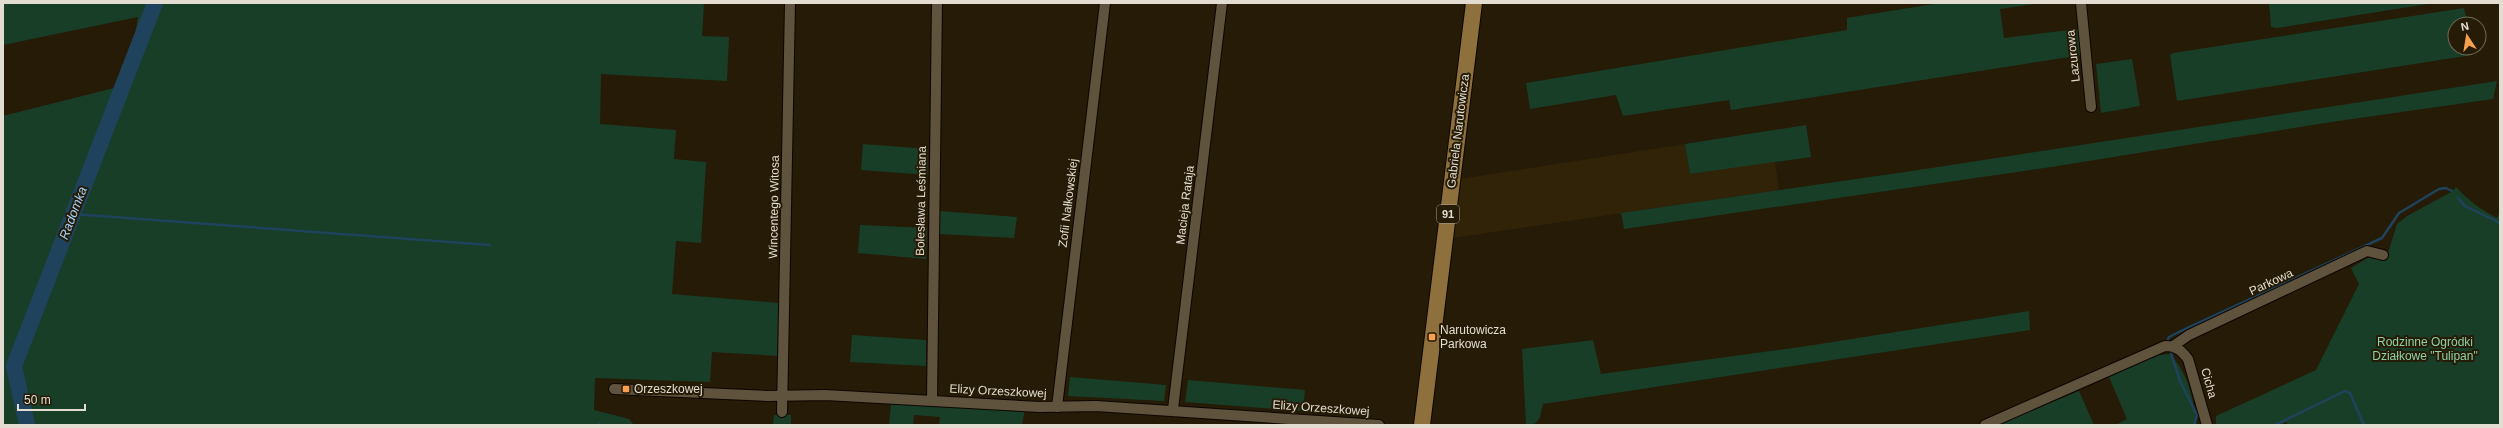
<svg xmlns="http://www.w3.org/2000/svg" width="2503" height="428" viewBox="0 0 2503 428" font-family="Helvetica,sans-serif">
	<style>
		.built { fill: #312308 }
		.green { fill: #183e28 }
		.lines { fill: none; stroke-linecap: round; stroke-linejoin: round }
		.stream { stroke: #1f435c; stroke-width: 2.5 }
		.river { stroke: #1f435c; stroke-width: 16 }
		.minor-casing { stroke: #0e0500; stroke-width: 12 }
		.primary-casing { stroke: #0e0500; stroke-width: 18 }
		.minor { stroke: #5f533e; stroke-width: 10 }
		.primary { stroke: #8d703b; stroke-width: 16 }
		.poi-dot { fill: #fa9f4e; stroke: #251b07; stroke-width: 1.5 }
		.labels { text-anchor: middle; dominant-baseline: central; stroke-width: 4; stroke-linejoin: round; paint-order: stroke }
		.shield { fill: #251b07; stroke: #aaa294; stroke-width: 1 }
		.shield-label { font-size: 11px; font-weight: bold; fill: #e3dcd0 }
		.street-label { font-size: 12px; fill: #e3dcd0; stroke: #251b07 }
		.poi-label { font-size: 12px; fill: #e3dcd0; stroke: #251b07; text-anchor: start }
		.park-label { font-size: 12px; fill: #8fd1a6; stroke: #251b07 }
		.water-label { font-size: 13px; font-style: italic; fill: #a1d0f6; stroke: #251b07 }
	</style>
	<rect width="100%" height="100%" fill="#251b07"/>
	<polygon class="built" points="1685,144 1690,174 1775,161 1779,190 1453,238 1460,179"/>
	<g class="green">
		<path d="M3,3h701l-2,33 27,1 -2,44 -126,-7 -1,50 76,6 -2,29 32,3 -5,81 -25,-2 -4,53 107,9v53l-67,-4 -2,30 -115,-4 -1,32 35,9 5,6h-631v-309l111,-28c15,-23 20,-45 24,-71l-135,28z"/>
		<polygon points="1940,3 2040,3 2000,9 2004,38 2078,29 2082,55 1731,110 1729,100 1623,116 1616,95 1530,109 1526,83 1847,30 1847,18"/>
		<polygon points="2269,3 2434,3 2277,28 2271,27"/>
		<polygon points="2464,8 2468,24 2455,24 2455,48 2471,48 2472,55 2177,101 2170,55 2173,53"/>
		<polygon points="2132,59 2140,106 2101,113 2096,64"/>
		<polygon points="2497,81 2493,99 2331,122 2051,167 1624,229 1621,213 1905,172"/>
		<polygon points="1806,125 1811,157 1690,174 1685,144"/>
		<polygon points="863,144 928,149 928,175 861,170"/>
		<path d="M2456,187c13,14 24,22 41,31l3,-7v214h-212l-2,-3 -5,3h-65v-9l100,-46 43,-86 -8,-16 20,-12 17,-3 9,-29 10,-8 46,-25z"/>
		<polygon points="939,211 1017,217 1014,238 939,234"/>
		<polygon points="860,225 927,228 926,259 858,253"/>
		<path d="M2029,311l1,19 -487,74c-3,12 -2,21 -17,21l-4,-76 71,-9 8,34 206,-28z"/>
		<polygon points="852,335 926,340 926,366 850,362"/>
		<path d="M2169,354c20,18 24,46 28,71h-82l12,-6 -18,-42 44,-21z"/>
		<polygon points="1070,377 1166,385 1164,401 1068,396"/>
		<polygon points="1188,380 1305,390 1303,411 1185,402"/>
		<polygon points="2079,391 2094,425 1996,425"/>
		<polygon points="891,404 1025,409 1022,425 939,425 940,417 914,415 913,425 889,425"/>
		<polygon points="774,415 791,415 791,425 773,425"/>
	</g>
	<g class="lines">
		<g class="stream">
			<polyline points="2458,198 2465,206 2500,223"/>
			<polyline points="73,214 490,245"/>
			<polyline points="2167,341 2169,337 2179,332 2382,238 2399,213 2439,189 2446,188 2452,191"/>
			<polyline points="2171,353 2180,381 2197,415 2194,425"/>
			<polyline points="599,425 599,424"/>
			<polyline points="2275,425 2345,391 2350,393 2364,425"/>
		</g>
		<polyline class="river" points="27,425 14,366 155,3"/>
		<g class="minor-casing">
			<g id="minor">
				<polyline points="2081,3 2091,107"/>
				<polyline points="2173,346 2189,335 2367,251 2383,255"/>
				<polyline points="614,389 767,396 825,395 1040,407 1096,406 1379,425"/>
				<polyline points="932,400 937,3"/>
				<polyline points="1057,407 1105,3"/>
				<polyline points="1173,409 1222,3"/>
				<polyline points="782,412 790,3"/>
				<path d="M1985,425l180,-79c11,0 16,4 23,13l19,66"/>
			</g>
		</g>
		<g class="primary-casing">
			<polyline id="primary" points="1422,425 1474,3"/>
		</g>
		<use href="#minor" class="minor"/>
		<use href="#primary" class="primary"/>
	</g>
	<g class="poi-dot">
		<rect x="1428" y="333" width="8" height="8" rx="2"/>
		<rect x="622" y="385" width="8" height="8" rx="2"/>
	</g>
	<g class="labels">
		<rect class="shield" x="1437" y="205" width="22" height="18" rx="3"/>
		<g class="shield-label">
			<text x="1448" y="214">91</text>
		</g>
		<g class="street-label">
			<text transform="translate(2073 56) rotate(-96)">Lazurowa</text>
			<text transform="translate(1458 131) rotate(-83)">Gabriela Narutowicza</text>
			<text transform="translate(921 201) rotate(-89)">Bolesława Leśmiana</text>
			<text transform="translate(1068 203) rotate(-83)">Zofii Nałkowskiej</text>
			<text transform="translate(1185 205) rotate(-83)">Macieja Rataja</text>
			<text transform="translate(774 207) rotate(-89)">Wincentego Witosa</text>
			<text transform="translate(2271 282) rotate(-25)">Parkowa</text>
			<text transform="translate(2209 383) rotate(74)">Cicha</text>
			<text transform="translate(998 391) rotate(3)">Elizy Orzeszkowej</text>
			<text transform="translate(1321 408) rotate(4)">Elizy Orzeszkowej</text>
		</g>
		<g class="poi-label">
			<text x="1440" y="330">Narutowicza<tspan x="1440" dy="14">Parkowa</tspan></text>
			<text x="634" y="389">Orzeszkowej</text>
		</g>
		<g class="park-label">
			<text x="2425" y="342">Rodzinne Ogródki<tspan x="2425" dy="14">Działkowe "Tulipan"</tspan></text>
		</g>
		<g class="water-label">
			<text transform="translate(73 213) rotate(-69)">Radomka</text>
		</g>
	</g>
	<rect width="2503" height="428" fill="none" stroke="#e3dcd0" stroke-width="8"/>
	<g transform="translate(2467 36) rotate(348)"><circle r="19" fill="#251b07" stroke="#716857"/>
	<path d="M0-3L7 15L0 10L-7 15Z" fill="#fa9f4e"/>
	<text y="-6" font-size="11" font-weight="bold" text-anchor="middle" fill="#e3dcd0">N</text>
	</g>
	<path d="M18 404v6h67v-6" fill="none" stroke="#e3dcd0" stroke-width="2"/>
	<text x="24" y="404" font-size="12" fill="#e3dcd0" stroke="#251b07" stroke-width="3" paint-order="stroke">50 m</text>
</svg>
